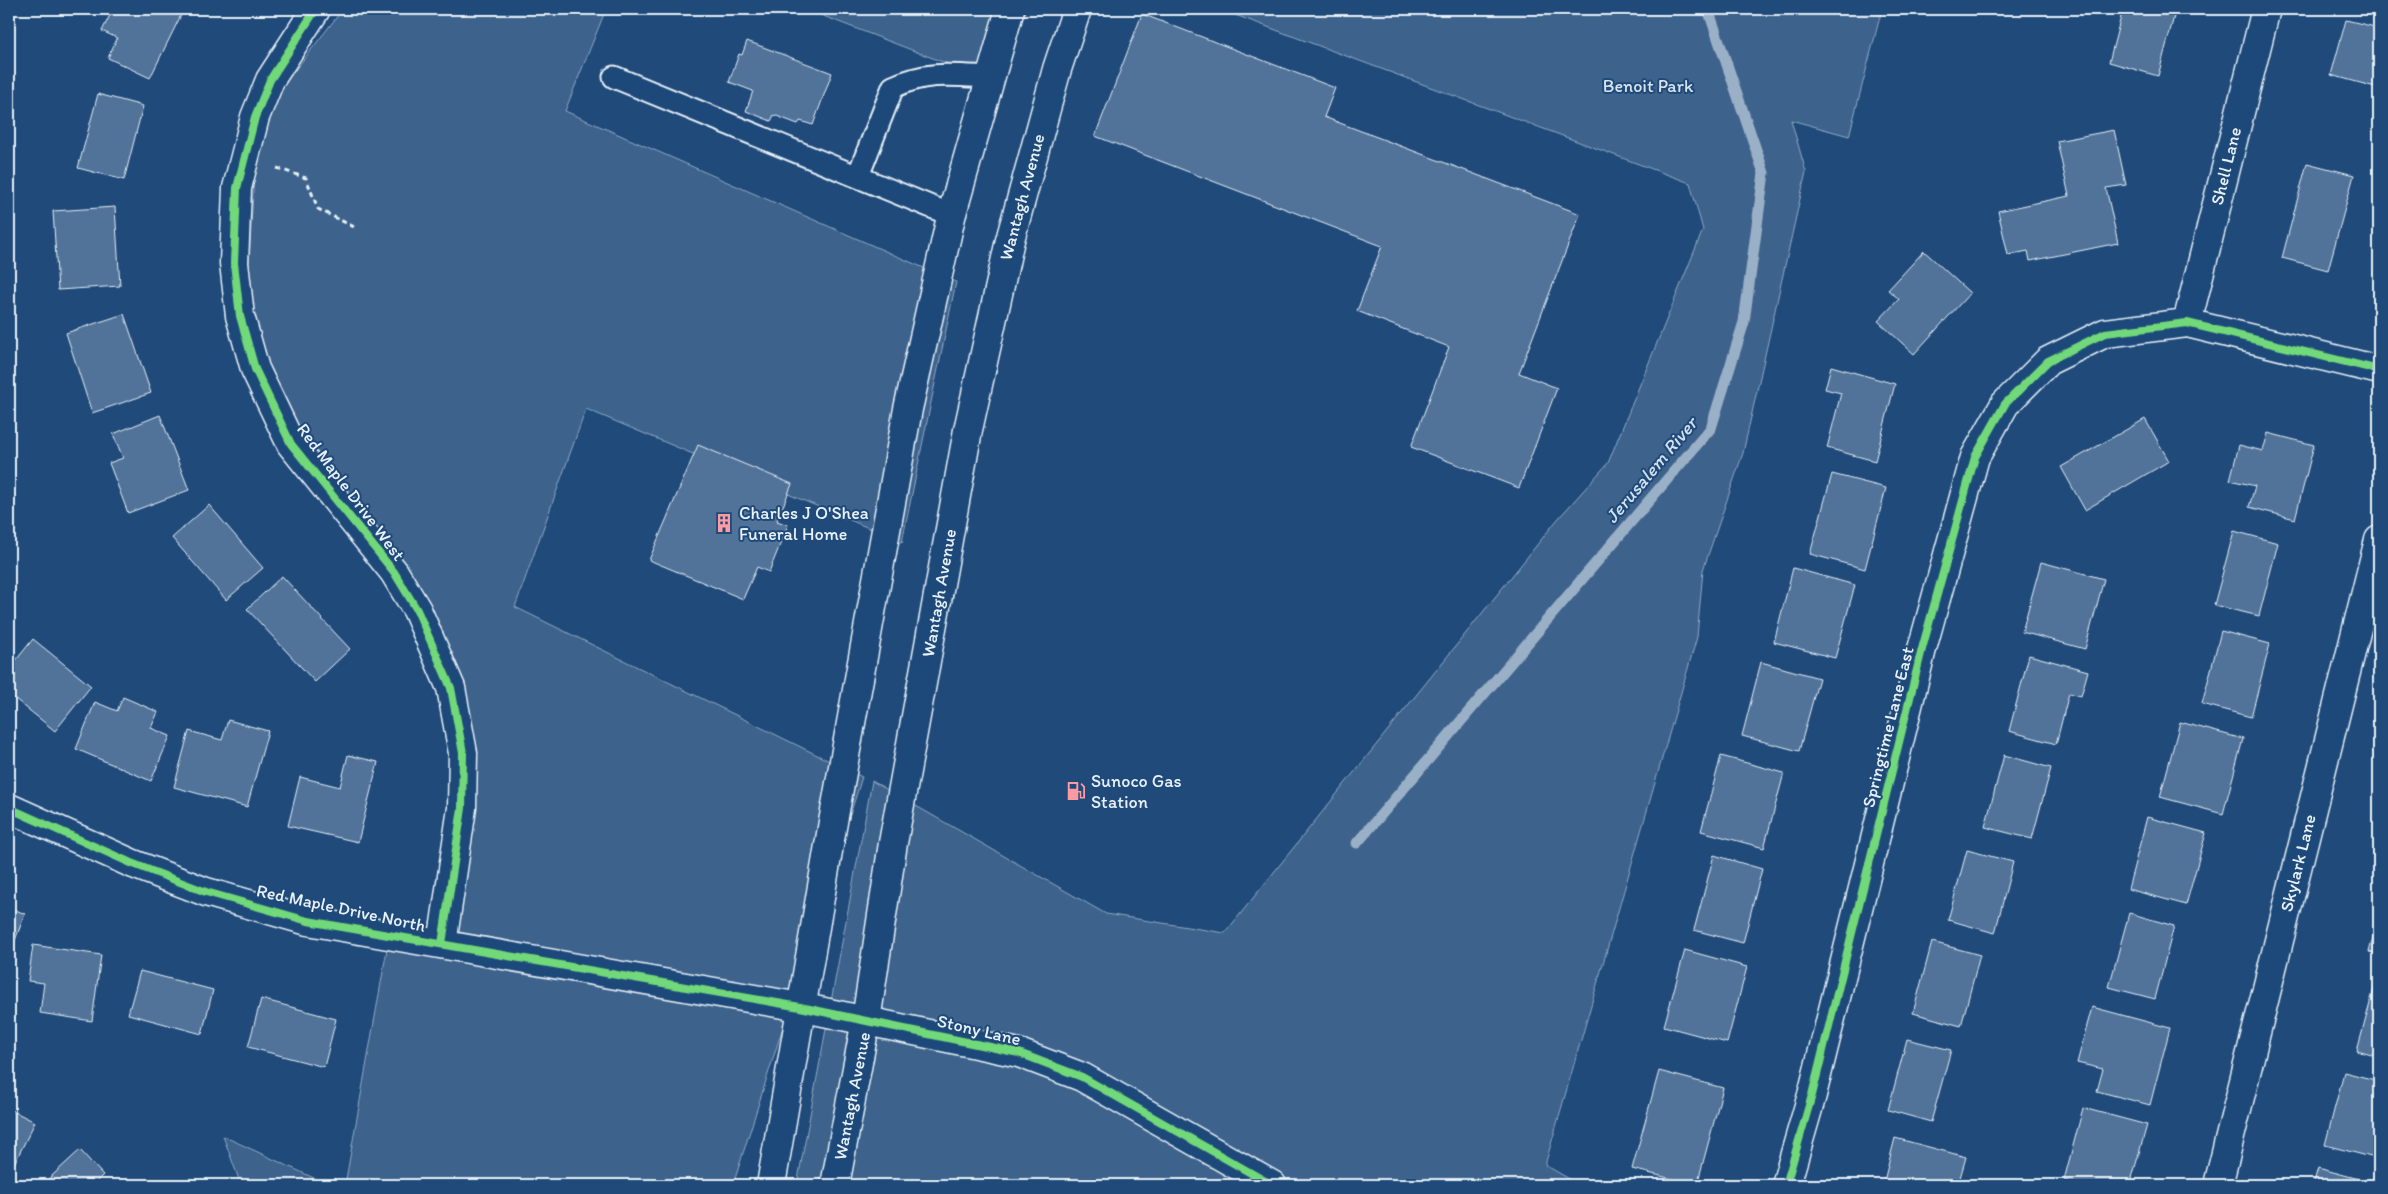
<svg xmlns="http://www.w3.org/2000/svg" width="2388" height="1194" viewBox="0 0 2388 1194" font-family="Itim,sans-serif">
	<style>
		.green { fill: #3c628c; stroke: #92aac2 }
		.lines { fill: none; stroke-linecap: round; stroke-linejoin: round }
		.stream { stroke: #9ab0c7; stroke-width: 11 }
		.building { fill: #517399; stroke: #e8f1f8 }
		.lane-casing { stroke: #e8f1f8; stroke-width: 25 }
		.street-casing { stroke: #e8f1f8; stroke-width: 31 }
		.secondary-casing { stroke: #e8f1f8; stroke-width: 31 }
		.path { stroke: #e8f1f8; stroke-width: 3; stroke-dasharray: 5 4; stroke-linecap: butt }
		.lane { stroke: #1f4a7a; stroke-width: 21 }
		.street { stroke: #1f4a7a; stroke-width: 28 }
		.secondary { stroke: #1f4a7a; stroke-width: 28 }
		.cycleway-casing { stroke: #1f4a7a; stroke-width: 11 }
		.cycleway { stroke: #71d979; stroke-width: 8 }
		.labels { text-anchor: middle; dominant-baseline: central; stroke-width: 4; stroke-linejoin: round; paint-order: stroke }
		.park-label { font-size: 18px; fill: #d7e3ed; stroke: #1f4a7a }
		.street-label { font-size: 18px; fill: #e8f1f8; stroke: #1f4a7a }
		.poi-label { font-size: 18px; fill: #e8f1f8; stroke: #1f4a7a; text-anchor: start }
		.water-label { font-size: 19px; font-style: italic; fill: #d4e1ec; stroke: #1f4a7a }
	</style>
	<rect width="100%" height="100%" fill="#1f4a7a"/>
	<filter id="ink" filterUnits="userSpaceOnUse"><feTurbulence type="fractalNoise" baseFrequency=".02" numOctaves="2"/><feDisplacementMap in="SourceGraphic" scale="10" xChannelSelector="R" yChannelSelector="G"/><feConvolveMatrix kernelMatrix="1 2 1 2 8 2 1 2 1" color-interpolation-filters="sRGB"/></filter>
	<g filter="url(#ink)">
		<g class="green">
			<polygon points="343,9 606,9 565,111 956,282 902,542 586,409 515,607 862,777 733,1185 345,1185 389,938 445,951 458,691 296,442 246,318 257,119"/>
			<polygon points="805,9 1027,9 995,82"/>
			<polygon points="1219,9 1882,9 1849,136 1791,120 1806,172 1743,453 1703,570 1697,637 1545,1165 1580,1185 797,1185 872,781 1106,914 1225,933 1557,520 1608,463 1703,230 1690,183"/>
			<polygon points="223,1136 329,1185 241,1185"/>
		</g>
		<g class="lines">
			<polyline class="stream" points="1357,843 1711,428 1744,322 1764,173 1708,9"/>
		</g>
		<g class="building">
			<polygon points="113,9 178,9 183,11 150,78 108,58 117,38 102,31"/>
			<polygon points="2123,9 2176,9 2158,76 2109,62"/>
			<polygon points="1142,14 1335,88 1324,117 1580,214 1519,373 1557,388 1519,488 1411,447 1449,347 1357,311 1382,246 1095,136"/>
			<polygon points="2346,20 2379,28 2379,88 2331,75"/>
			<polygon points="747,41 832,73 813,125 800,121 798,124 774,115 771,121 746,111 753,91 729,82 739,54 742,55"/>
			<polygon points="98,94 143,106 124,180 78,168"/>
			<polygon points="2114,130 2126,185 2106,188 2118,243 2030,261 2028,251 2008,255 1998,211 2069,196 2057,141"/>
			<polygon points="2307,163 2354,175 2328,270 2282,258"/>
			<polygon points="115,207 120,286 58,290 53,211"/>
			<polygon points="1924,251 1970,293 1914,354 1878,321 1899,299 1888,290"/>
			<polygon points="124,314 151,393 92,413 66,333"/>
			<polygon points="1831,366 1895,384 1875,461 1827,448 1841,393 1825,389"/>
			<polygon points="160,415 189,490 128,513 109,463 123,458 113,434"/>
			<polygon points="2145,419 2169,461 2085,510 2061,467"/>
			<polygon points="2268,433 2314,445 2295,519 2249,507 2255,486 2230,480 2239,445 2263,451"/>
			<polygon points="698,445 792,484 777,521 788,525 769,572 757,567 743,599 649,560"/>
			<polygon points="1832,474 1886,488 1865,569 1810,554"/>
			<polygon points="209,505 263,568 226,600 172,538"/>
			<polygon points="2234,531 2278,543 2259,616 2214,605"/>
			<polygon points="2041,562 2104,579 2085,649 2022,632"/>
			<polygon points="1793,568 1855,585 1835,658 1774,642"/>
			<polygon points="282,576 350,649 315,682 247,609"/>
			<polygon points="2221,631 2270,644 2251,717 2202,704"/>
			<polygon points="33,639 91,686 55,731 9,694 9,669"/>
			<polygon points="2029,655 2088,671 2081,696 2069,693 2056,744 2009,731"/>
			<polygon points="1761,662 1819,678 1799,751 1742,736"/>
			<polygon points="123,697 158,712 151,728 170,736 151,781 76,749 95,702 117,711"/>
			<polygon points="228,720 268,731 247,807 174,787 189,731 222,740"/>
			<polygon points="2180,722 2243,739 2223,814 2160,797"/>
			<polygon points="348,755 378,762 358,842 288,826 300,777 340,787"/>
			<polygon points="2004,755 2051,768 2032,839 1985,827"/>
			<polygon points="1721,756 1784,773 1764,848 1701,831"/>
			<polygon points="2147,817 2206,833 2186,905 2128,889"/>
			<polygon points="1967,850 2013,862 1995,933 1948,920"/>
			<polygon points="1714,855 1762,869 1743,943 1694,930"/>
			<polygon points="9,907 25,914 9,956"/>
			<polygon points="2129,913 2174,926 2155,999 2109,987"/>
			<polygon points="2379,915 2379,954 2369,952"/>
			<polygon points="1932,942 1980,955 1961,1026 1913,1013"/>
			<polygon points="33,945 101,955 92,1021 40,1013 44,983 28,981"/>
			<polygon points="1685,950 1747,967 1727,1043 1664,1026"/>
			<polygon points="140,971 213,990 202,1034 128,1014"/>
			<polygon points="2376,981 2379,982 2379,1057 2357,1051"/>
			<polygon points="261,999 336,1019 324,1067 248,1047"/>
			<polygon points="2092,1007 2170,1028 2150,1105 2097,1091 2103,1069 2077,1063"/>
			<polygon points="1907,1039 1951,1050 1931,1122 1888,1110"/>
			<polygon points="1659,1071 1723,1088 1697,1185 1632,1169"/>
			<polygon points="2344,1072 2379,1081 2379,1159 2325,1145"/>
			<polygon points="2083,1108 2147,1125 2130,1185 2082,1185 2064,1180"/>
			<polygon points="9,1109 35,1122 9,1174"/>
			<polygon points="1895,1138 1966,1157 1958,1185 1883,1185"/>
			<polygon points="80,1150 103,1175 93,1185 42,1185"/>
			<polygon points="2318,1168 2378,1184 2377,1185 2313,1185"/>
		</g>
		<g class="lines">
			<g class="lane-casing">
				<g id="lane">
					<polyline points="614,77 951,215"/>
					<path d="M858,176l35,-89c33,-16 60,-12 96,-10"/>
				</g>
			</g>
			<g class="street-casing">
				<g id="street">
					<polyline points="316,9 270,80 255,117 237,188 234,263 240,316 255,369 291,444 394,572 417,610 451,688 463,753 462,808 442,944"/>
					<polyline points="2187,323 2266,9"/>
					<polyline points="9,808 131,863 206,892 308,921 800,1007 1019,1053 1082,1077 1272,1185"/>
					<polyline points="1786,1185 1812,1095 1922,649 1975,457 2005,404 2048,361 2105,333 2187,323 2379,370"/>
					<polyline points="2218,1185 2379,540"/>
				</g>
			</g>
			<g class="secondary-casing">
				<g id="secondary">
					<polyline points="771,1185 833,822 908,409 951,217 1010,9"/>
					<polyline points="835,1185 866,1020 893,843 968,430 1010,240 1057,69 1077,9"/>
				</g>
			</g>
			<polyline class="path" points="277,168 306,178 318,209 356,228"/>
			<use href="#lane" class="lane"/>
			<use href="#street" class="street"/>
			<use href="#secondary" class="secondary"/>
			<g class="cycleway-casing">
				<g id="cycleway">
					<polyline points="316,9 270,80 255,117 237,188 234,263 240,316 255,369 291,444 394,572 417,610 451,688 463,753 462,808 442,944"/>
					<polyline points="9,808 131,863 206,892 308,921 800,1007 1019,1053 1082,1077 1272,1185"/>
					<polyline points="1786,1185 1812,1095 1922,649 1975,457 2005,404 2048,361 2105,333 2187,323 2379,370"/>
				</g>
			</g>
			<use href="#cycleway" class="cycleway"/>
		</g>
	</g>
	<defs>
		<g id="building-bare" transform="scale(1.5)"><path d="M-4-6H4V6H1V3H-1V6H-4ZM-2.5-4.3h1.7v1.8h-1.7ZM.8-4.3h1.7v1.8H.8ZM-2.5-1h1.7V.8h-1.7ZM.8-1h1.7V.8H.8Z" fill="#ff9aa2" stroke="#1f4a7a" stroke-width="2.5" paint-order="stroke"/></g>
		<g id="fuel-bare" transform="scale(1.5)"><path d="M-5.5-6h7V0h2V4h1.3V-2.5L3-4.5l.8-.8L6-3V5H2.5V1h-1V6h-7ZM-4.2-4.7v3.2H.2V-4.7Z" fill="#ff9aa2" stroke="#1f4a7a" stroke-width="2.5" paint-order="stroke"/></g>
	</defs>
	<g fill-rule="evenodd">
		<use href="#building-bare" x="724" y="523"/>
		<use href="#fuel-bare" x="1076" y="791"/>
	</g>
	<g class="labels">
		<g class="park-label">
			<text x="1648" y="86">Benoit Park</text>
		</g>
		<g class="street-label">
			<text transform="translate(2226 166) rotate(-76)">Shell Lane</text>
			<text transform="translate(1022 197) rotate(-75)">Wantagh Avenue</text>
			<text transform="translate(351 492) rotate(53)">Red Maple Drive West</text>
			<text transform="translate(939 593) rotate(-80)">Wantagh Avenue</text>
			<text transform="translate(1888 727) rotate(-76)">Springtime Lane East</text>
			<text transform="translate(2298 863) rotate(-76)">Skylark Lane</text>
			<text transform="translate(341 908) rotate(12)">Red Maple Drive North</text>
			<text transform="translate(979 1030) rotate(13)">Stony Lane</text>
			<text transform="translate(852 1096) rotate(-79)">Wantagh Avenue</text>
		</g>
		<g class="poi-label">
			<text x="739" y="513">Charles J O'Shea<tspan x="739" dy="21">Funeral Home</tspan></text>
			<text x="1091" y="781">Sunoco Gas<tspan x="1091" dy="21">Station</tspan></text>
		</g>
		<g class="water-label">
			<text transform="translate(1651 470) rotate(-50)">Jerusalem River</text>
		</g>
	</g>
	<rect width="2388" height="1194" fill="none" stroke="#1f4a7a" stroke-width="30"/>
	<rect x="15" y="15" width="2358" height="1164" fill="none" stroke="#e8f1f8" stroke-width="2" filter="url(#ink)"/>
</svg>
